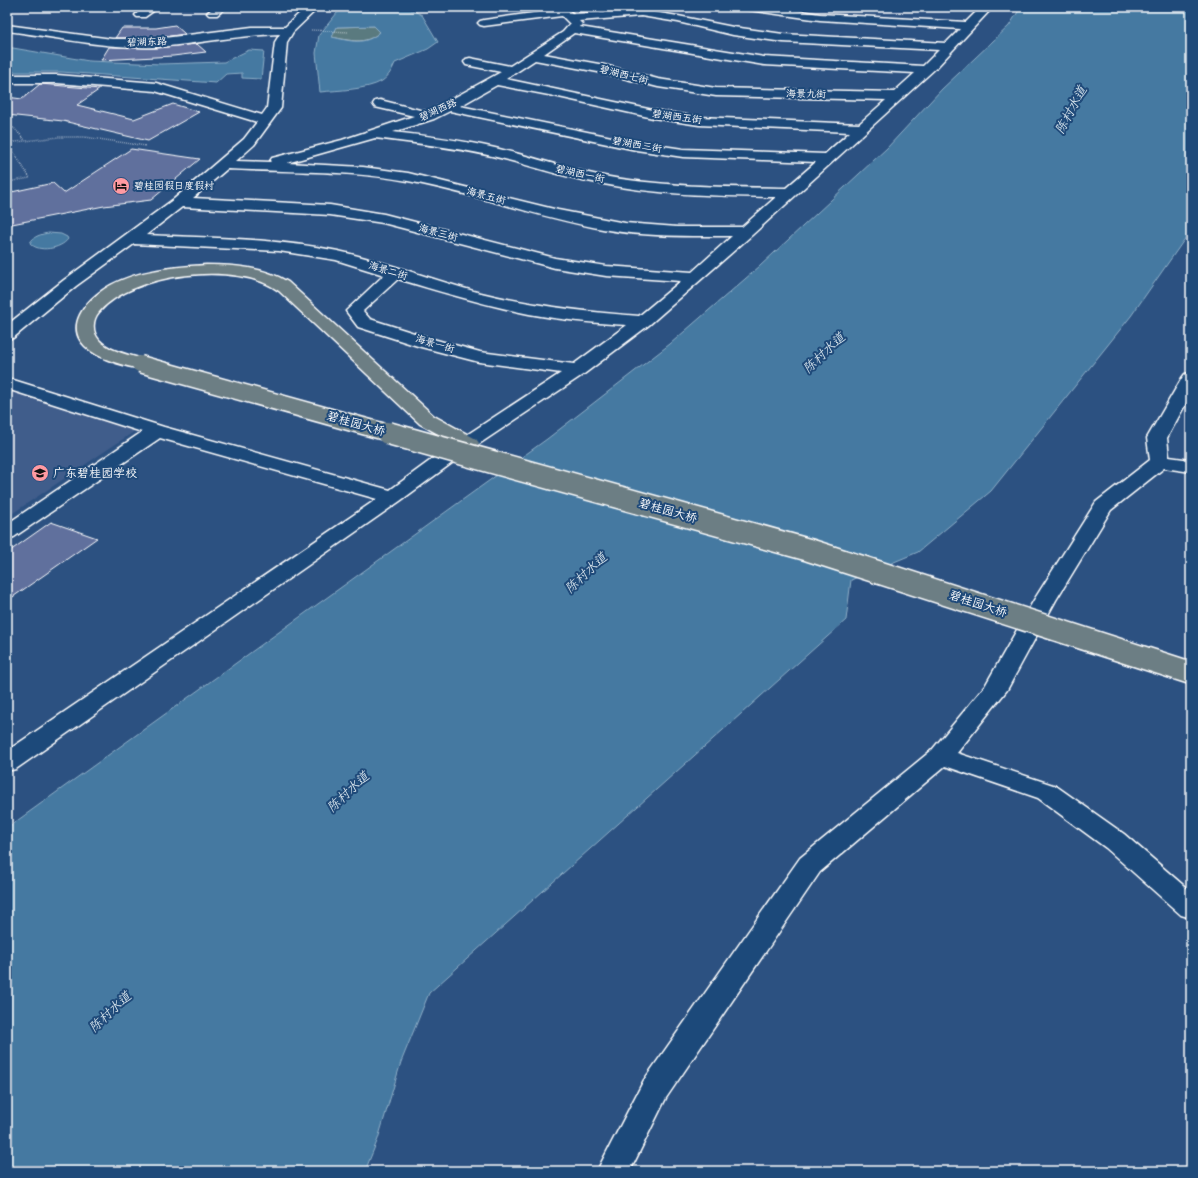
<svg xmlns="http://www.w3.org/2000/svg" width="1198" height="1178" viewBox="0 0 1198 1178" font-family="'Balsamiq Sans','LXGW WenKai TC',sans-serif">
	<style>
		.built { fill: #405d8b }
		.green { fill: #5a7a7f; stroke: #acbcbf }
		.water { fill: #4479a1; stroke: #8fafc7; fill-rule: evenodd }
		.building { fill: #61709d; stroke: #fff }
		.lines { fill: none; stroke-linecap: round; stroke-linejoin: round }
		.minor-casing { stroke: #fff; stroke-width: 3 }
		.major-casing { stroke: #fff; stroke-width: 3 }
		.path { stroke: #fff; stroke-width: 1.5; stroke-dasharray: 0.5 1.5; stroke-linecap: butt }
		.minor { fill: #1f4a7a; fill-rule: evenodd }
		.major { fill: #6c7e84; fill-rule: evenodd }
		.major-bridge-far1-casing { stroke: #fff; stroke-width: 19; stroke-linecap: butt }
		.major-bridge-casing { stroke: #fff; stroke-width: 25; stroke-linecap: butt }
		.major-bridge-far1 { stroke: #6c7e84; stroke-width: 16 }
		.major-bridge { stroke: #6c7e84; stroke-width: 22 }
		.labels { text-anchor: middle; dominant-baseline: central; stroke-width: 4; stroke-linejoin: round; paint-order: stroke }
		.far-street-label { font-size: 10px; fill: #fff; stroke: #1f4a7a }
		.far-poi-label { font-size: 10px; fill: #fff; stroke: #1f4a7a; text-anchor: start }
		.street-label { font-size: 12px; fill: #fff; stroke: #1f4a7a }
		.poi-label { font-size: 12px; fill: #fff; stroke: #1f4a7a; text-anchor: start }
		.water-label { font-size: 13px; font-style: italic; fill: #d0dee8; stroke: #1f4a7a }
	</style>
	<rect width="100%" height="100%" fill="#2c5181"/>
	<filter id="ink" filterUnits="userSpaceOnUse"><feTurbulence type="fractalNoise" baseFrequency=".025" numOctaves="2"/><feDisplacementMap in="SourceGraphic" scale="8" xChannelSelector="R" yChannelSelector="G"/><feConvolveMatrix kernelMatrix="1 2 1 2 8 2 1 2 1" color-interpolation-filters="sRGB"/></filter>
	<g filter="url(#ink)">
		<polygon class="built" points="7,390 138,429 7,517"/>
		<path class="green" d="M374,26l6,6c-16,14 -29,8 -49,5l6,-10z"/>
		<g class="water">
			<path d="M342,7h64l16,8 16,27 -10,7 -33,14c-3,7 -6,13 -13,18 -15,9 -44,9 -62,11l-4,-39 3,-18zM374,26l6,6c-15,14 -30,9 -48,5l5,-10z"/>
			<polygon points="1021,7 1191,7 1191,230 1131,316 991,491 918,552 851,580 846,620 429,993 401,1062 378,1139 365,1171 7,1171 7,828 547,439 670,344 760,266 887,148 942,89 1009,26"/>
			<polygon points="7,47 89,61 161,64 224,62 249,50 264,51 261,79 242,78 242,73 226,74 216,83 61,72 7,72"/>
			<path d="M49,233l12,1 6,3 1,2c-7,10 -30,14 -38,4 3,-7 12,-9 19,-10z"/>
		</g>
		<g class="building">
			<polygon points="175,25 185,34 156,38 115,38 122,28 156,28"/>
			<polygon points="197,44 206,52 173,56 101,60 109,47 156,48"/>
			<polygon points="40,84 100,89 77,105 134,119 173,104 199,112 148,141 63,121 7,115 7,97 22,99"/>
			<polygon points="131,149 200,159 151,200 104,206 7,225 7,193 53,183 64,193"/>
			<polygon points="51,522 97,538 7,601 7,553"/>
		</g>
		<g class="lines">
			<g class="minor-casing">
				<g id="minor">
					<polygon points="145,7 159,7 145,17 137,17 135,15"/>
					<polygon points="214,7 227,7 217,15 209,15 207,13"/>
					<path d="M306,7h13l-26,25 -6,10 -6,66 -27,37 -18,16 35,1 -1,-1 2,-3 70,-18 72,-24 -39,-9 -2,-3 2,-3 5,-1 48,12 73,-40 -35,-7 -2,-3 2,-3 4,-1 40,8 53,-34 7,-8 -8,-8 -78,10 -4,-1 -2,-2 2,-2 4,-1 70,-10 -3,-3h14l8,7 68,-4 37,6 55,11 50,7 163,9 14,-14 -140,-9 -71,-10 -4,-1 -2,-2h30l47,7 146,8 15,-15h12l-56,60 -185,168 -103,90 -65,49 -117,78 -67,49 -384,268 -9,2v-20l370,-252 -217,-61 -146,99 -7,2v-15l135,-92 -135,-43v-11l157,49 226,63 63,-46 108,-71 -82,-11 -58,-15 -63,-20 -12,-16 38,-36 -48,-15 -57,-9 -145,-7 -58,42 -63,52 -6,1v-14l57,-45 110,-81 70,-60 13,-17 -102,-31 -98,-8h-50v-8h50l99,8 106,32 5,-7 8,-66 5,-8c-42,1 -83,10 -124,13 -51,2 -99,-10 -149,-16v-6l105,14h44l96,-12h33zM641,16l37,6 55,13 50,7 156,8 -16,16 -159,-9 -184,-30 2,-3 -3,-3zM574,33l190,32 151,8 -21,19 -178,-4 -58,-9 -54,-14 -60,-11zM535,60l68,13 55,14 58,9 170,4 -27,24 -160,-7 -46,-7 -147,-31zM497,85l57,11 99,22 46,7 151,7 -25,22 -142,-5 -47,-7 -176,-36zM450,111l186,39 47,7 133,5 -30,26c-63,-1 -126,-1 -188,-13 -34,-7 -68,-19 -103,-27 -33,-8 -67,-12 -102,-16l41,-13zM375,138c39,5 78,9 117,18 35,8 70,21 106,27 59,12 118,13 178,14l-34,30h-65l-52,-4 -67,-13 -150,-37 -45,-6 -76,-4zM227,169c61,3 122,1 181,12 68,13 133,37 200,49 41,7 83,6 124,6l-40,36 -86,-6 -51,-8 -171,-44 -54,-9 -137,-7zM182,207l148,8 53,8 172,45 51,8 75,5 -42,35c-54,-4 -106,-10 -158,-23 -48,-13 -94,-31 -143,-42 -63,-13 -128,-13 -192,-16zM398,279c43,13 87,26 131,35 32,6 65,9 98,11l-53,39 -94,-12 -47,-13 -63,-20 -7,-8z"/>
					<polygon points="1191,373 1191,394 1167,438 1169,457 1191,460 1191,472 1164,468 1111,510 1056,600 1007,690 957,753 1056,786 1124,834 1191,892 1191,918 1181,915 1106,848 1038,798 945,766 820,872 666,1098 630,1171 597,1171 644,1080 800,858 932,750 985,686 1034,600 1096,502 1150,460 1147,438 1182,378 1185,374"/>
				</g>
			</g>
			<g class="major-casing">
				<path id="major" d="M206,265c28,0 58,2 82,17l146,134 42,23 3,4 -3,4 -7,2 -7,-2 -42,-23 -141,-133c-42,-31 -147,-18 -180,21 -7,8 -7,20 0,28 11,12 32,15 47,20l3,4 -3,4 -6,1c-16,-4 -35,-8 -49,-18 -31,-22 -5,-52 20,-66 28,-15 63,-18 95,-20z"/>
			</g>
			<g class="path">
				<polyline points="311,30 348,32"/>
				<polyline points="7,127 14,128 25,140"/>
				<polyline points="7,143 59,137 85,137 146,146"/>
				<polyline points="7,182 30,178 8,143"/>
			</g>
			<use href="#minor" class="minor"/>
			<use href="#major" class="major"/>
			<g class="major-bridge-far1-casing">
				<polyline id="major-bridge-far1" points="140,364 392,434"/>
			</g>
			<g class="major-bridge-casing">
				<polyline id="major-bridge" points="388,433 809,550 1191,673"/>
			</g>
			<use href="#major-bridge-far1" class="major-bridge-far1"/>
			<use href="#major-bridge" class="major-bridge"/>
		</g>
	</g>
	<defs>
		<g id="hotel-disc" transform="scale(0.9)"><circle r="9.5" fill="#ff9aa2" stroke="#1f4a7a"/><path d="M-6-4.5h1.5V1H6V5H4.5V3h-9V5H-6ZM-4 0a1.8 1.8 0 1 1 3.6 0ZM.5 0V-2.5h3Q6-2.5 6 0Z" fill="#111"/></g>
		<g id="school-disc" transform="scale(0.9)"><circle r="9.5" fill="#ff9aa2" stroke="#1f4a7a"/><path d="M0-5L7-2L0 1L-7-2ZM-4 1L0 2.5L4 1V4Q0 6-4 4Z" fill="#111"/></g>
	</defs>
	<g fill-rule="evenodd">
		<use href="#hotel-disc" x="121" y="186"/>
		<use href="#school-disc" x="40" y="473"/>
	</g>
	<g class="labels">
		<g class="far-street-label">
			<text transform="translate(147 42) rotate(-2)">碧湖东路</text>
			<text transform="translate(624 75) rotate(14)">碧湖西七街</text>
			<text transform="translate(806 94) rotate(1)">海景九街</text>
			<text transform="translate(438 110) rotate(-24)">碧湖西路</text>
			<text transform="translate(677 117) rotate(8)">碧湖西五街</text>
			<text transform="translate(637 145) rotate(10)">碧湖西三街</text>
			<text transform="translate(580 174) rotate(13)">碧湖西一街</text>
			<text transform="translate(486 196) rotate(15)">海景五街</text>
			<text transform="translate(438 233) rotate(15)">海景三街</text>
			<text transform="translate(388 271) rotate(17)">海景二街</text>
			<text transform="translate(435 344) rotate(16)">海景一街</text>
		</g>
		<g class="far-poi-label">
			<text x="134" y="186">碧桂园假日度假村</text>
		</g>
		<g class="street-label">
			<text transform="translate(356 424) rotate(16)">碧桂园大桥</text>
			<text transform="translate(668 511) rotate(16)">碧桂园大桥</text>
			<text transform="translate(978 604) rotate(18)">碧桂园大桥</text>
		</g>
		<g class="poi-label">
			<text x="53" y="473">广东碧桂园学校</text>
		</g>
		<g class="water-label">
			<text transform="translate(1071 110) rotate(-62)">陈村水道</text>
			<text transform="translate(824 353) rotate(-43)">陈村水道</text>
			<text transform="translate(586 573) rotate(-43)">陈村水道</text>
			<text transform="translate(348 792) rotate(-43)">陈村水道</text>
			<text transform="translate(110 1012) rotate(-43)">陈村水道</text>
		</g>
	</g>
	<rect width="1198" height="1178" fill="none" stroke="#1f4a7a" stroke-width="24"/>
	<rect x="12" y="12" width="1174" height="1154" fill="none" stroke="#fff" stroke-width="1.5" filter="url(#ink)"/>
</svg>
